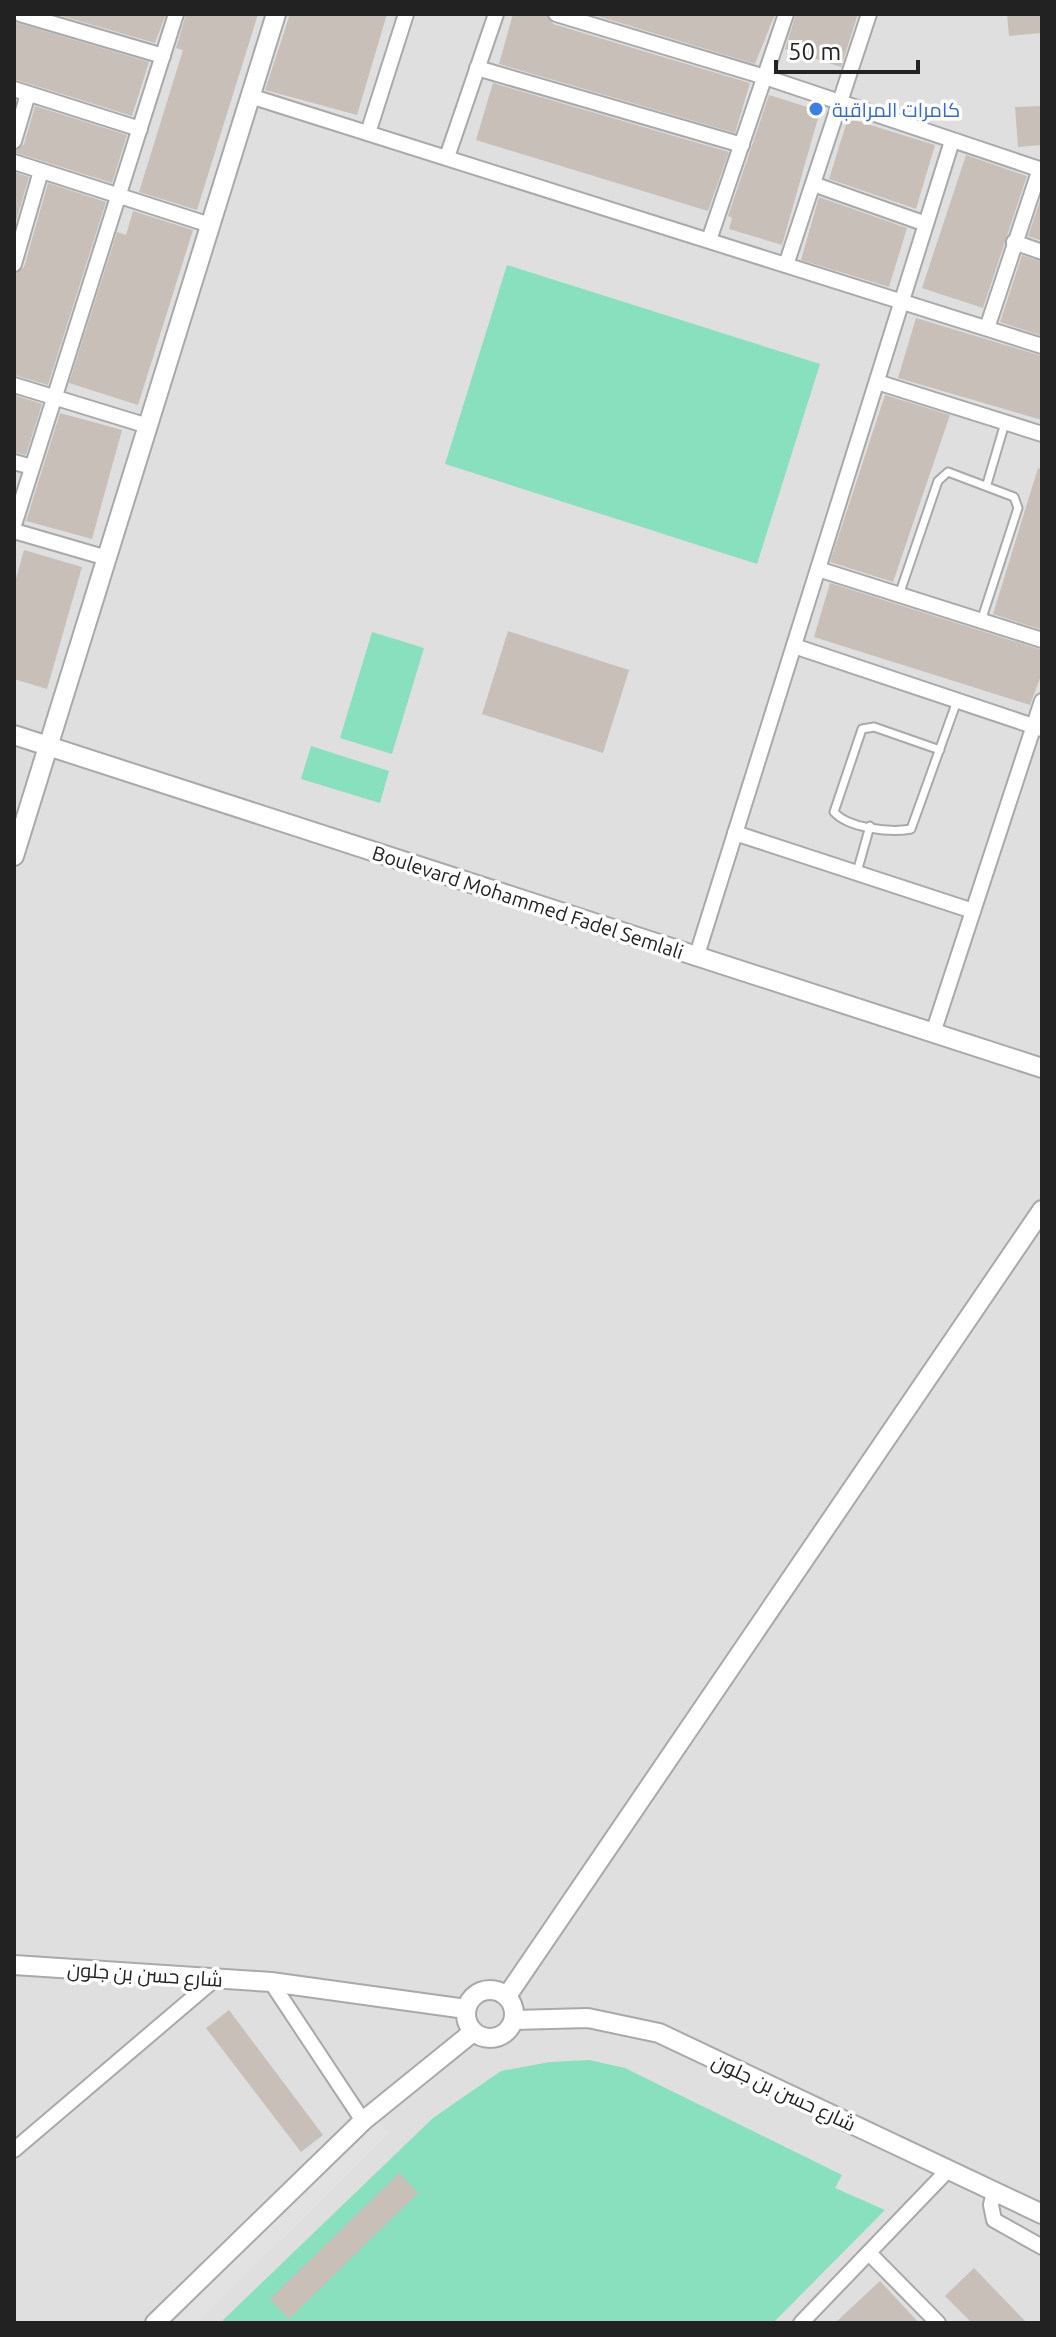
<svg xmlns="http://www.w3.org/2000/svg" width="1056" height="2337" viewBox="0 0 1056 2337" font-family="Ubuntu,Cairo,sans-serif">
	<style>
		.residential { fill: #e0dfdf }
		.pitch { fill: #88e0be }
		.parking { fill: #e2e2e2 }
		.building { fill: #c7bfb8 }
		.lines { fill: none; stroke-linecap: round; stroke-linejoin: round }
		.service-casing { stroke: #a9a9a9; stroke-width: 11 }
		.minor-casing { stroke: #a9a9a9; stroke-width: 18 }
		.tertiary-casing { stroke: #a9a9a9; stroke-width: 22 }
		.service { stroke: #fff; stroke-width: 7 }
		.minor { stroke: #fff; stroke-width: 14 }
		.tertiary { stroke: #fff; stroke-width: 18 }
		.shop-dot { fill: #3f7fe0; stroke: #fff; stroke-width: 3 }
		.labels { text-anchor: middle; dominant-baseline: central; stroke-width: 7; stroke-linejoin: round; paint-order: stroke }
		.shop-label { font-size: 20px; fill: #366cbe; stroke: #fff; text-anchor: start }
		.street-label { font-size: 20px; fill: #222; stroke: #fff }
	</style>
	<rect width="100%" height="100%" fill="#f2efe9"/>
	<rect class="residential" x="14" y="14" width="1028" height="2309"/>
	<g class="pitch">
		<polygon points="507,265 820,364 757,564 445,464"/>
		<polygon points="372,632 424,648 392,754 340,738"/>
		<polygon points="311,746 389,771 380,803 301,779"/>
		<polygon points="589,2060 625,2068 842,2175 835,2188 885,2210 773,2323 220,2323 433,2118 501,2071 550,2062"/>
	</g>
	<polygon class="parking" points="377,2121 389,2133 197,2323 172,2323"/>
	<g class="building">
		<polygon points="55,14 166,14 155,43"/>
		<polygon points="186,14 258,14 197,210 139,192 183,50 176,48"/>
		<polygon points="290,14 387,14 357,115 265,90"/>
		<polygon points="513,14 546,14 553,24 750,83 735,133 499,64"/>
		<polygon points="591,14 775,14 755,64"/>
		<polygon points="796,14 858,14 841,67 785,49"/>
		<polygon points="1007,14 1042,14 1042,33 1009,36"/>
		<polygon points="14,22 149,62 132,116 14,79"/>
		<polygon points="493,83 729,152 708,211 476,140"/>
		<polygon points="769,95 820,111 782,245 729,229 732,218 728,216"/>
		<polygon points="35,106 127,135 112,183 14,152 24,144"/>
		<polygon points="1042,106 1042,145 1018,147 1015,107"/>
		<polygon points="848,118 935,145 916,209 829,179"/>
		<polygon points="966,155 1027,176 983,308 922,288"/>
		<polygon points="14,172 29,177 14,228"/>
		<polygon points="48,183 106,202 48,385 14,375 14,274 24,267"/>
		<polygon points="1042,195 1042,241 1028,236"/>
		<polygon points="819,197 907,228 889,287 801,260"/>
		<polygon points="133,211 193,230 138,405 69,383 117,232 126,235"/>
		<polygon points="1022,255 1042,262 1042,336 1000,322"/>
		<polygon points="916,318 1042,356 1042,420 898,378"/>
		<polygon points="14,395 42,404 26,455 14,452"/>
		<polygon points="885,395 950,415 893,582 830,562"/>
		<polygon points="60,413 122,430 92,539 26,521"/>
		<polygon points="1038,468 1042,469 1042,630 993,614"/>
		<polygon points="24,550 82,567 47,689 14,679 14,586"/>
		<polygon points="830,583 1042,650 1042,673 1030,705 814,637"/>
		<polygon points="508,631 629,670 603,753 482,714"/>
		<polygon points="229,2010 323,2135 301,2152 206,2028"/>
		<polygon points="399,2173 418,2193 289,2319 270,2299"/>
		<polygon points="974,2268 1027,2323 972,2323 945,2296"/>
		<polygon points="880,2281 919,2323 835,2323"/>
	</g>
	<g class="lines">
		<g class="service-casing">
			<g id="service">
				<polyline points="987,484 1005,423"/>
				<polyline points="899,595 938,481 948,472 1014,497 1018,508 981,621"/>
				<path d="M940,750l-66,-23 -12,2 -28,83c14,16 56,21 77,17l46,-128"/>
				<polyline points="857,872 870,826"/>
			</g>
		</g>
		<g class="minor-casing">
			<g id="minor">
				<polyline points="20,14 163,56"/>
				<polyline points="556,14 765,77 1042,170"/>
				<polyline points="477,68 742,145"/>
				<polyline points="14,89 140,129"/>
				<polyline points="250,96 1042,346"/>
				<polyline points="368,133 406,14"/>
				<polyline points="14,141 28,94"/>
				<polyline points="447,157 496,14"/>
				<polyline points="14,162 210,225"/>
				<polyline points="813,184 926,224"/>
				<polyline points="709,240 786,14"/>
				<polyline points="1014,242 1042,252"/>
				<polyline points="14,264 41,171"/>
				<polyline points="786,265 869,14"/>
				<polyline points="987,328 1040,169"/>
				<polyline points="877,382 1042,434"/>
				<polyline points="14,385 148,426"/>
				<polyline points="14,462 32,467"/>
				<polyline points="14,525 176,14"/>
				<polyline points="14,531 107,558"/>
				<polyline points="818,569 1042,640"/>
				<polyline points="794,646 1042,729"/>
				<polyline points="735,833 973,911"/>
				<polyline points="696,958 952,141"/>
				<polyline points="933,1033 1042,701"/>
				<polyline points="271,1982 363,2121"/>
				<polyline points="14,2150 215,1979"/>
				<polyline points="994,2191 991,2205 994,2220 1042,2247"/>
				<polyline points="869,2253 938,2323"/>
				<polyline points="801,2323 949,2169"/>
			</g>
		</g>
		<g class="tertiary-casing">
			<g id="tertiary">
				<polyline points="14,735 1042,1068"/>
				<polyline points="14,856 276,14"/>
				<polyline points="14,1965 271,1982 466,2009"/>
				<circle cx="490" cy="2014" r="24"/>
				<polyline points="507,1996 1042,1210"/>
				<polyline points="514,2020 588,2018 659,2033 1042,2214"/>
				<polyline points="155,2323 363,2121 473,2032"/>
			</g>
		</g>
		<use href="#service" class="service"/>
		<use href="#minor" class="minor"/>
		<use href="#tertiary" class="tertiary"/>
	</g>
	<circle class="shop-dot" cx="816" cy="109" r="8"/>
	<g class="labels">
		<g class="shop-label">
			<text x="832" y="109">كامرات المراقبة</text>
		</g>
		<g class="street-label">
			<text transform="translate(528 902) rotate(18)">Boulevard Mohammed Fadel Semlali</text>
			<text transform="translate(145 1974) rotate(4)">شارع حسن بن جلون</text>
			<text transform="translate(784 2092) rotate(25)">شارع حسن بن جلون</text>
		</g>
	</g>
	<rect width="1056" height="2337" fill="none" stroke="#222222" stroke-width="32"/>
	<path d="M776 60v12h142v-12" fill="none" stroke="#222222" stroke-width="4"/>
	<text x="788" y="60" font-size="24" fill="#222222" stroke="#ffffff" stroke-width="6" paint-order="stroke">50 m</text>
</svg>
